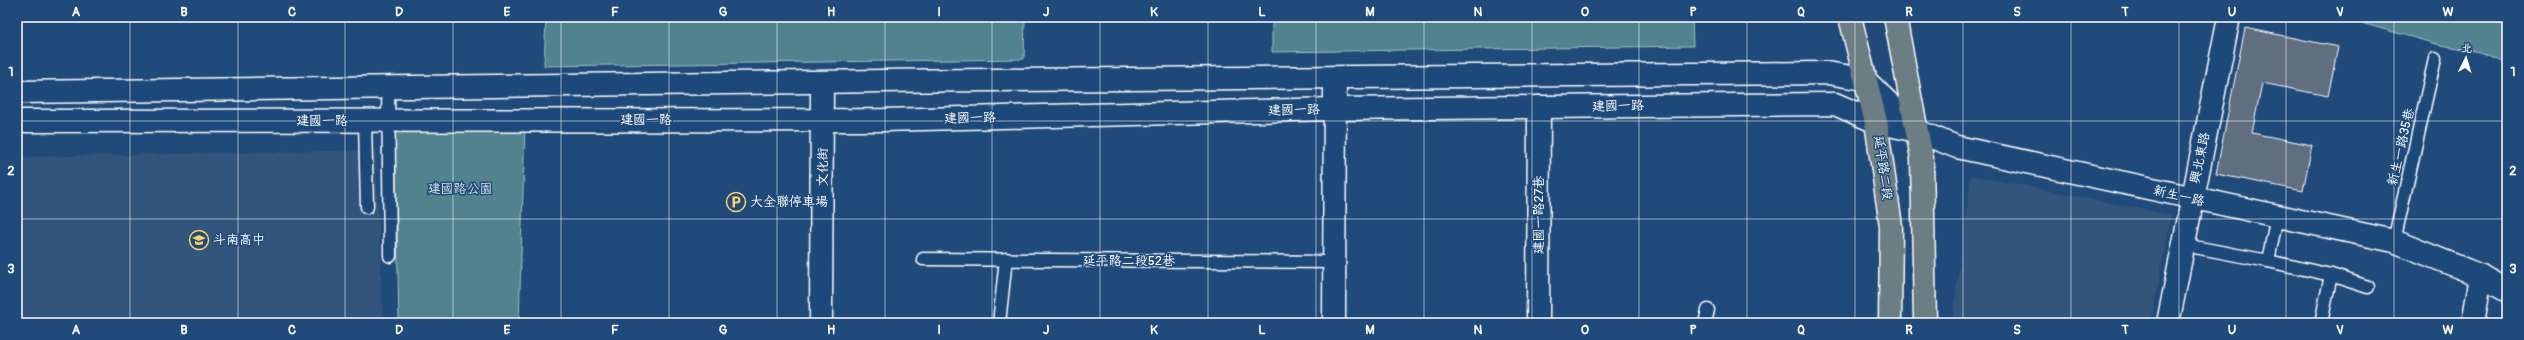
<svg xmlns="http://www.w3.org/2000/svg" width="2524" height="340" viewBox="0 0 2524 340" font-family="Pangolin,'LXGW WenKai TC',sans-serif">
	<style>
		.built { fill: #33557c }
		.green { fill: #51828d; stroke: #a8c0c6 }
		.building { fill: #616e80; stroke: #fff }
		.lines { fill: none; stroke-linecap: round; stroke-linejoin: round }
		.lane-casing { stroke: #fff; stroke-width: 15 }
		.street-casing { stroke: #fff; stroke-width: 25 }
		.secondary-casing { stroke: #fff; stroke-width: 25 }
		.primary-casing { stroke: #fff; stroke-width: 25 }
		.lane { stroke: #1f4a7a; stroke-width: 12 }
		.street { stroke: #1f4a7a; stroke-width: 22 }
		.secondary { stroke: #1f4a7a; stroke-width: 22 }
		.primary { stroke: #6d7d84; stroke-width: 22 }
		.grid { fill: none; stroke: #fff; stroke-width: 1; stroke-opacity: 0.55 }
		.labels { text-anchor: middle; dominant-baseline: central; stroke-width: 3; stroke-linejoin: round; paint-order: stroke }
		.street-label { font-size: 13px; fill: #fff; stroke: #1f4a7a }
		.park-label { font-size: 13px; fill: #d4e0e2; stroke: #1f4a7a }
		.poi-label { font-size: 13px; fill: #fff; stroke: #1f4a7a; text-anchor: start }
		.neatline { fill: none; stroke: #fff; stroke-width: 1.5 }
		.grid-label { font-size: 13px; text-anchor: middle; font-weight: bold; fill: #fff }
	</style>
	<rect width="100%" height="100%" fill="#1f4a7a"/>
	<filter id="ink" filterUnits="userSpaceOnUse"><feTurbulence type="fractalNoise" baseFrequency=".025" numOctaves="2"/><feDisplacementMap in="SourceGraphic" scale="8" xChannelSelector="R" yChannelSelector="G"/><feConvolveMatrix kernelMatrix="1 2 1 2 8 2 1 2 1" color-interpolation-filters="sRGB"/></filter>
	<g filter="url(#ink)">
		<g class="built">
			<polygon points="376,150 383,323 17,323 17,157"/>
			<polygon points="1971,175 2171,215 2151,323 1952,323"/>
		</g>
		<g class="green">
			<polygon points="546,17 1025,17 1024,59 544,66"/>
			<polygon points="1272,17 1692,17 1693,46 1272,52"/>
			<polygon points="2340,17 2494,17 2507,31 2507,63 2479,52 2436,44"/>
			<polygon points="525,125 519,323 399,323 395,132 398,127"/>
		</g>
		<polygon class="building" points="2245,28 2338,47 2328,96 2262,83 2252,133 2312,145 2303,191 2216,174"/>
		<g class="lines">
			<g class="lane-casing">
				<g id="lane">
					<polyline points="388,85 390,256"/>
					<polyline points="365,121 367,207"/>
					<polyline points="2394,241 2435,59"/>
					<polyline points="2184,245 2268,261 2277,216"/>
					<polyline points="923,259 1335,262"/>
					<polyline points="2268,261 2331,275 2321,323"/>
					<polyline points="2331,275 2368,287"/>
					<polyline points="999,323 1006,259"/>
					<polyline points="1705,323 1708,310"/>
				</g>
			</g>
			<g class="street-casing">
				<g id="street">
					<polyline points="1864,79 1917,131 1957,147 2394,241 2481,276 2507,291"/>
					<polyline points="821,323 822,83"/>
					<polyline points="1334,323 1335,78"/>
					<polyline points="1538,323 1539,107"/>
					<polyline points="2168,323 2229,17"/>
					<polyline points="2473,323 2481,276"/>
				</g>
			</g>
			<g class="secondary-casing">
				<g id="secondary">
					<path d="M17,92c603,-11 1207,-13 1810,-19l37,6"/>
					<polyline points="17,121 883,120 1334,109 1835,104 1876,122 1917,131"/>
				</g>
			</g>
			<g class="primary-casing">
				<g id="primary">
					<polyline points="1850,17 1876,122 1891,226 1890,323"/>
					<polyline points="1895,17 1922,158 1925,323"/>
				</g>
			</g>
			<use href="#lane" class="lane"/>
			<use href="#street" class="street"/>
			<use href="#secondary" class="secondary"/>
			<use href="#primary" class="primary"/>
		</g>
	</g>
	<path class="grid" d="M130,17v306M238,17v306M345,17v306M453,17v306M561,17v306M669,17v306M777,17v306M885,17v306M992,17v306M1100,17v306M1208,17v306M1316,17v306M1424,17v306M1532,17v306M1639,17v306M1747,17v306M1855,17v306M1963,17v306M2071,17v306M2179,17v306M2286,17v306M2394,17v306M17,121h2490M17,219h2490"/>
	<defs>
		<g id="parking-ring" transform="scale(1)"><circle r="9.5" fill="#1f4a7a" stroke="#ffd166" stroke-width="1.5"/><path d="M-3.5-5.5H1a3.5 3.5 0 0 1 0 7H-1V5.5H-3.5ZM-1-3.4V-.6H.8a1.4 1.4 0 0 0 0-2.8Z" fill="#ffd166"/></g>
		<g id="school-ring" transform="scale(1)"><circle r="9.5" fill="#1f4a7a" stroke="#ffd166" stroke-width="1.5"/><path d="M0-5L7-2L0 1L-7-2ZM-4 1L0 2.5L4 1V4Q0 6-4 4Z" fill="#ffd166"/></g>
	</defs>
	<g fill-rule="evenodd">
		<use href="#parking-ring" x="736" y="202"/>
		<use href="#school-ring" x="199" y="240"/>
	</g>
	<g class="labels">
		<g class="street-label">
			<text transform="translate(1618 106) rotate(-1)">建國一路</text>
			<text transform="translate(1294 110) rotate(-1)">建國一路</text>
			<text transform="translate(970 118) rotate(-1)">建國一路</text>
			<text x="646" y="120">建國一路</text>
			<text x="322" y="121">建國一路</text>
			<text transform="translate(2401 147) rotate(-77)">新生一路35巷</text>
			<text transform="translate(2200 158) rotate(-78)">興北東路</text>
			<text transform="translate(823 167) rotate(-90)">文化街</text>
			<text transform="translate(1883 168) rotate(82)">延平路二段</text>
			<text transform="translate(2179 196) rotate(13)">新生一路</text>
			<text transform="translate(1539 215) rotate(-90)">建國一路27巷</text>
			<text x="1129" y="261">延平路二段52巷</text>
		</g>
		<g class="park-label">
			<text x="460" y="189">建國路公園</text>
		</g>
		<g class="poi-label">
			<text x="750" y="202">大全聯停車場</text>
			<text x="213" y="240">斗南高中</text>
		</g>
	</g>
	<rect width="2524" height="340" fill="none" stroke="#1f4a7a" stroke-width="44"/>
	<g transform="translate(2466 58) rotate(5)" stroke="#1f4a7a" stroke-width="3" paint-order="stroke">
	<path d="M0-3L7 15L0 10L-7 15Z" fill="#ffffff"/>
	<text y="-6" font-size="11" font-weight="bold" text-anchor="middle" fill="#ffffff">北</text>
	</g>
	<rect x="22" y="22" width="2480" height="296" class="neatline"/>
	<g class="grid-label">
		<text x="76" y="16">A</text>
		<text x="184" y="16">B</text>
		<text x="292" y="16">C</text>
		<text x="399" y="16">D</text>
		<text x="507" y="16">E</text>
		<text x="615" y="16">F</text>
		<text x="723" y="16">G</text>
		<text x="831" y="16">H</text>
		<text x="939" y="16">I</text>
		<text x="1046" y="16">J</text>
		<text x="1154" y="16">K</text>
		<text x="1262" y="16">L</text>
		<text x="1370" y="16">M</text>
		<text x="1478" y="16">N</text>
		<text x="1585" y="16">O</text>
		<text x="1693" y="16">P</text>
		<text x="1801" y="16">Q</text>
		<text x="1909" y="16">R</text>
		<text x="2017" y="16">S</text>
		<text x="2125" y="16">T</text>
		<text x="2232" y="16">U</text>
		<text x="2340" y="16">V</text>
		<text x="2448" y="16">W</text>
		<text x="11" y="76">1</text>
		<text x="2513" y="76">1</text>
		<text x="11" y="175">2</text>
		<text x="2513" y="175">2</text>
		<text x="11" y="273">3</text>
		<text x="2513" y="273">3</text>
		<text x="76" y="334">A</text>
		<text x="184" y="334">B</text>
		<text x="292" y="334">C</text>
		<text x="399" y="334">D</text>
		<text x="507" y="334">E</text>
		<text x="615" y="334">F</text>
		<text x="723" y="334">G</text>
		<text x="831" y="334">H</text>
		<text x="939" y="334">I</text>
		<text x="1046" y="334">J</text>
		<text x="1154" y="334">K</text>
		<text x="1262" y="334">L</text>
		<text x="1370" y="334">M</text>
		<text x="1478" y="334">N</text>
		<text x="1585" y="334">O</text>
		<text x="1693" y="334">P</text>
		<text x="1801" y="334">Q</text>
		<text x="1909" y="334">R</text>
		<text x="2017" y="334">S</text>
		<text x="2125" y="334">T</text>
		<text x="2232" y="334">U</text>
		<text x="2340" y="334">V</text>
		<text x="2448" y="334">W</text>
	</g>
</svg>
